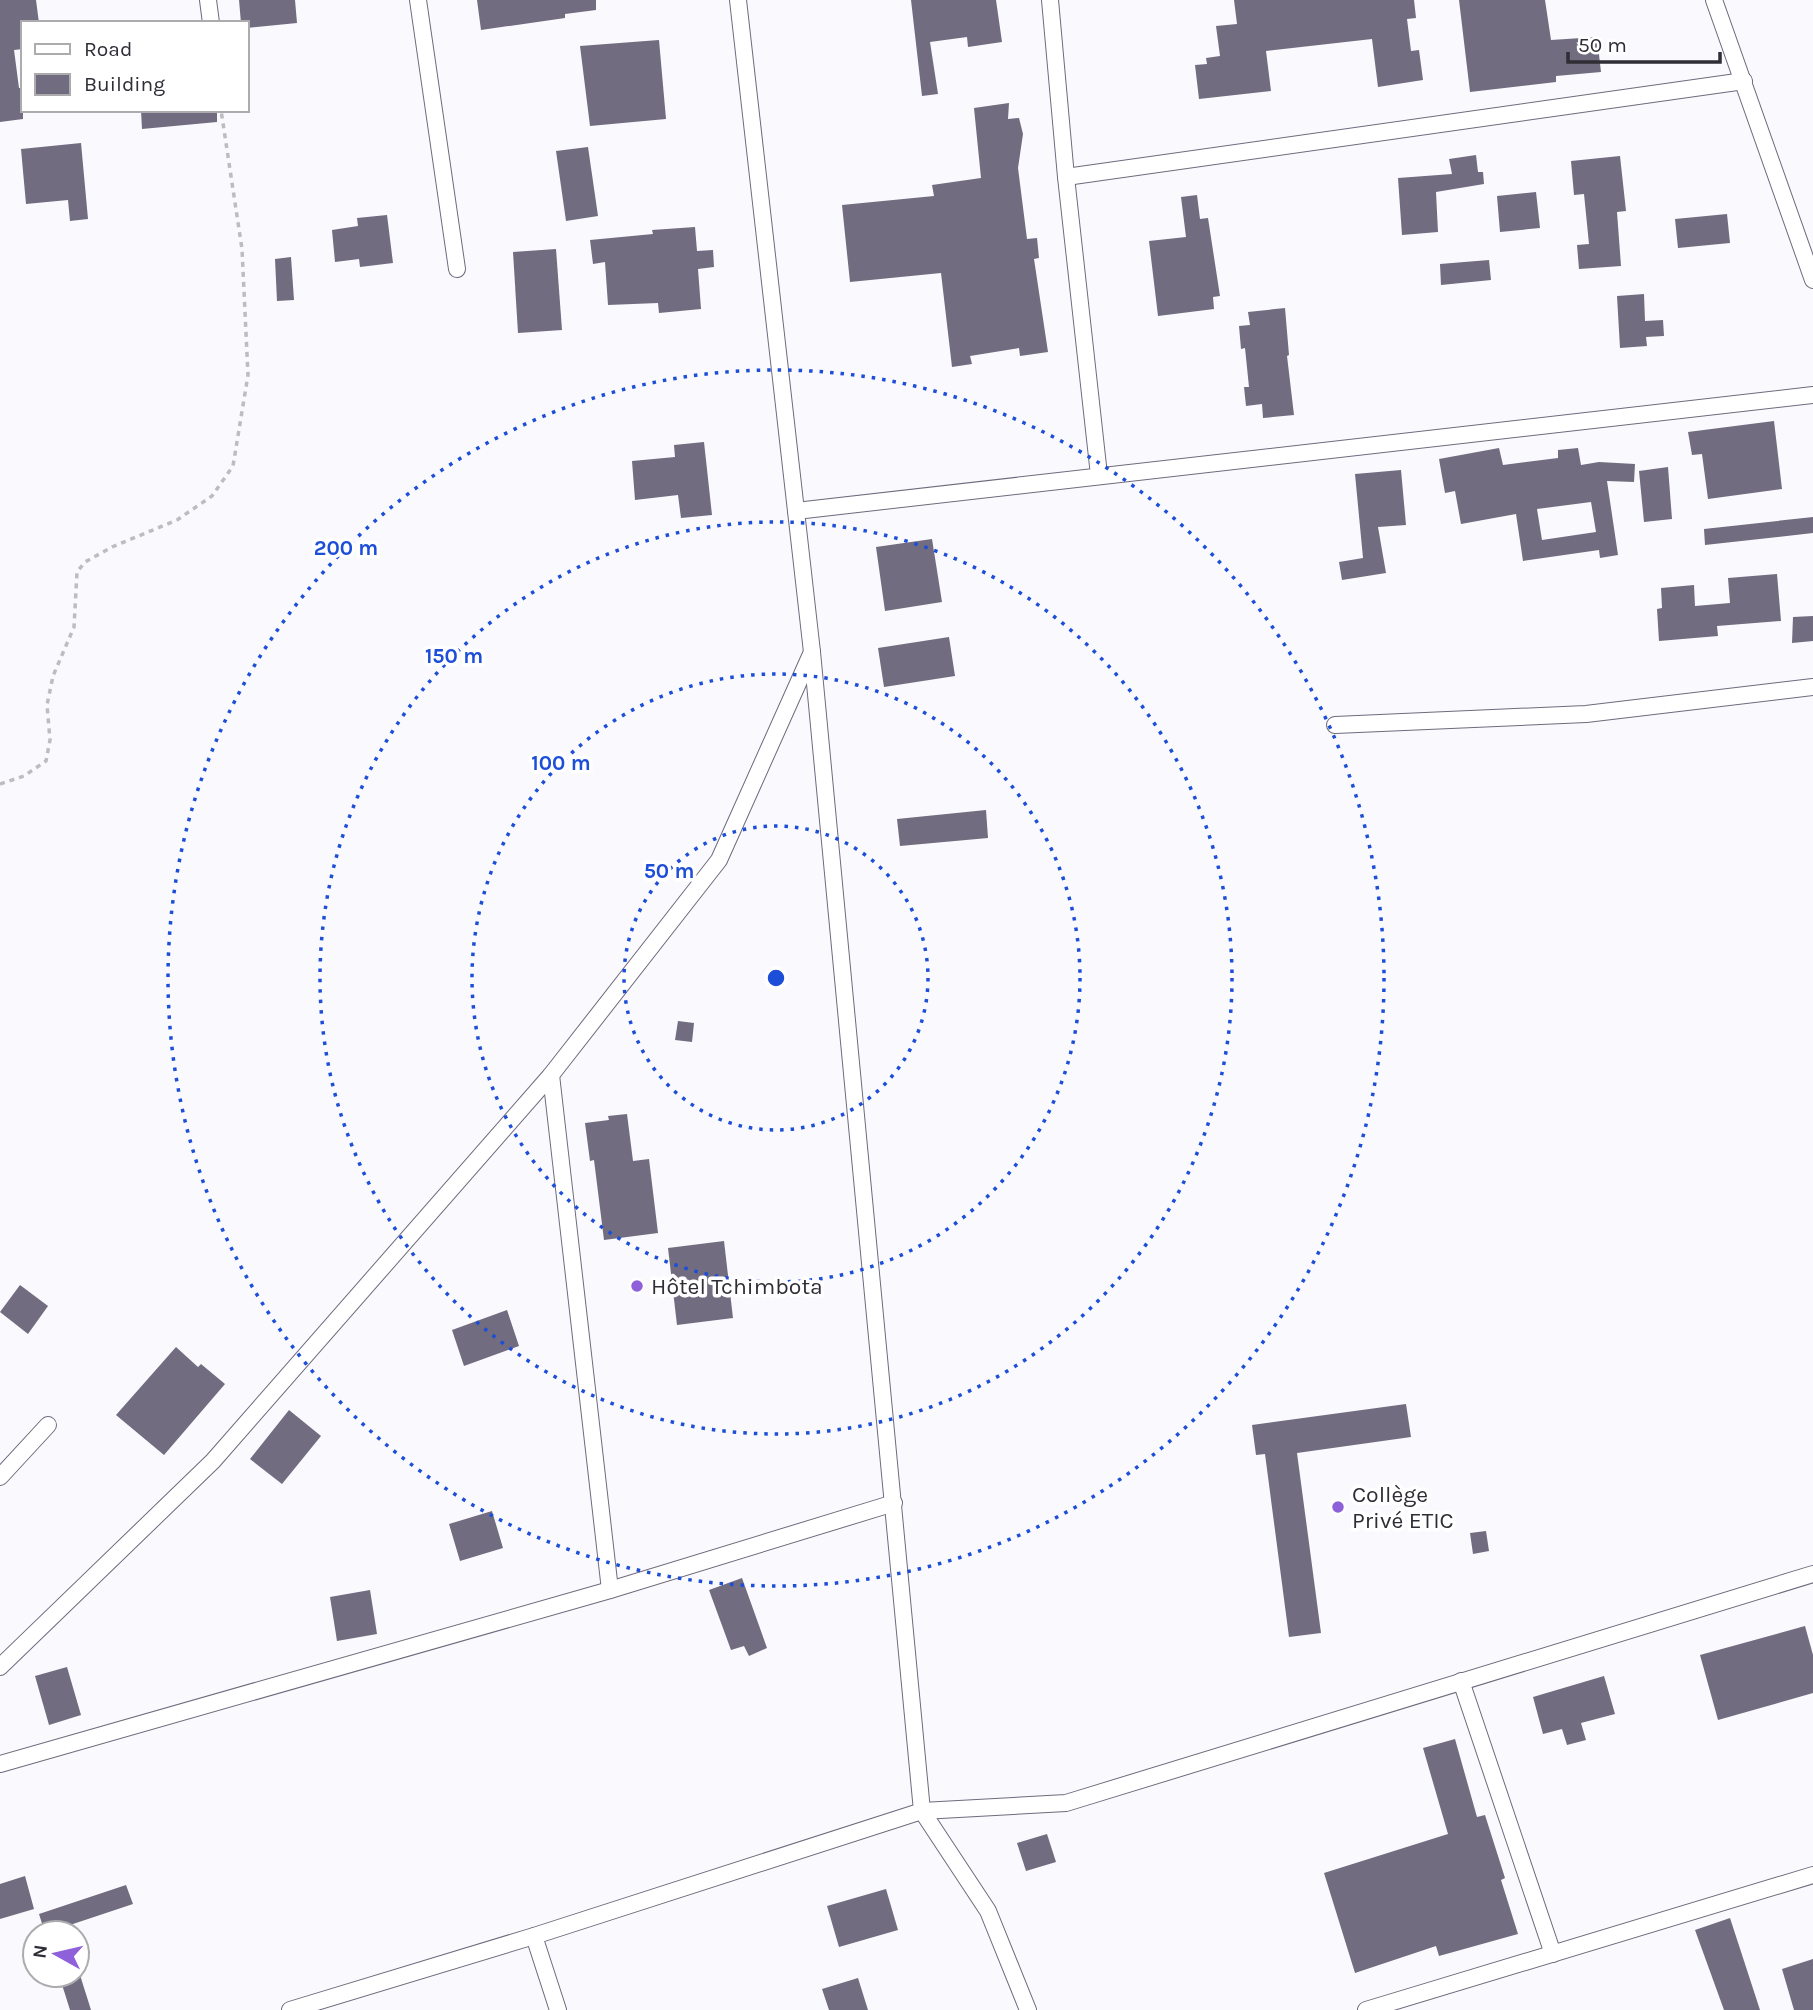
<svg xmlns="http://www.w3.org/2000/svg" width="1813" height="2010" viewBox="0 0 1813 2010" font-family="Karla,sans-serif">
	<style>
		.building { fill: #716c7f; fill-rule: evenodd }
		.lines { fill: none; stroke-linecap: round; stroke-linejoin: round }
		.street-casing { stroke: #6f6a7d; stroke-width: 18 }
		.path { stroke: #bdbcc1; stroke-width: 3.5; stroke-dasharray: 5 5; stroke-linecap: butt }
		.street { stroke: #fff; stroke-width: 16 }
		.ring { fill: none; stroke: #1d4ed8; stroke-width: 3.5; stroke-dasharray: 3.5 7 }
		.poi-dot { fill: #8e60da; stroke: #fff; stroke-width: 2.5 }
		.labels { text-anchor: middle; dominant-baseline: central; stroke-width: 7; stroke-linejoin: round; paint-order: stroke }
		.poi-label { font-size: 23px; fill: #2f2d35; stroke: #fff; text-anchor: start }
		.centre { fill: #1d4ed8; stroke: #fff; stroke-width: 3.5 }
		.ring-label { font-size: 21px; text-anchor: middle; font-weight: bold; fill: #1d4ed8; stroke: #fff; stroke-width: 7; stroke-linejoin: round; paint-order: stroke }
	</style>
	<rect width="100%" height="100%" fill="#faf9fd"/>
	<g class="building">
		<polygon points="0,0 36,0 39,23 23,23 23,49 14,50 19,88 23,88 23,119 0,122"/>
		<polygon points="239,0 295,0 297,23 247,28 247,23 241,23"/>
		<polygon points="477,0 596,0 596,10 565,14 565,18 481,30"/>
		<polygon points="911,0 996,0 1002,42 968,47 967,37 930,42 938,94 922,96"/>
		<polygon points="1234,0 1414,0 1416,18 1407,19 1411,51 1419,50 1423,80 1378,87 1372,39 1266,51 1271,91 1199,99 1195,65 1207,64 1206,58 1220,56 1216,26 1237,24"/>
		<polygon points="1459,0 1545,0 1551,40 1597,37 1601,72 1556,76 1556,82 1470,92"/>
		<polygon points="659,40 666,119 590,126 580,46"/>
		<polygon points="1009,103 1008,119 1019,118 1023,134 1018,168 1027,239 1037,238 1039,258 1034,259 1048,352 1020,356 1019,348 970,356 972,364 952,367 941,273 850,282 842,205 934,196 932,185 981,178 974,108"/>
		<polygon points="141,110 217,110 217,122 142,129"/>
		<polygon points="81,143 88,219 70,221 68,200 26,204 21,149"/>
		<polygon points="588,147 598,216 566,221 556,151"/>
		<polygon points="1476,155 1478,172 1483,172 1484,184 1436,192 1438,232 1402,235 1398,178 1452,174 1449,159"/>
		<polygon points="1620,156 1626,211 1617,212 1621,266 1579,269 1577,245 1589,244 1584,194 1574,195 1571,161"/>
		<polygon points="1536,192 1540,228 1500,232 1497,196"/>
		<polygon points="1197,195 1200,219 1208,218 1220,296 1213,297 1214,309 1158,316 1149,241 1186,237 1181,197"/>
		<polygon points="1727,214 1730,243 1678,248 1675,219"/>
		<polygon points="387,215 393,263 360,267 359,259 335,262 332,230 358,226 357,218"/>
		<polygon points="695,227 697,251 713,250 714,267 698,269 701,309 659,313 658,303 608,305 605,262 593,264 590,240 653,234 652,230"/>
		<polygon points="556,249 562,330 518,333 513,252"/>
		<polygon points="291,257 294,300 277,301 275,259"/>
		<polygon points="1489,260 1491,280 1441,285 1440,264"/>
		<polygon points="1644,294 1645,321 1663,320 1664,336 1646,337 1647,346 1620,348 1617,296"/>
		<polygon points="1285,308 1289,355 1287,356 1294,415 1263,418 1262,404 1246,406 1244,387 1249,387 1245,348 1241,349 1239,326 1250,325 1248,312"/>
		<polygon points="1774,421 1782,489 1708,499 1702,454 1692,455 1688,432"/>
		<polygon points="704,442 712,515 681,518 678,495 635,500 632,461 675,457 674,445"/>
		<path d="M1499,448l4,17 55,-7v-8l20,-2 3,17 18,-3 36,2 -1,18 -27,-1 11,74 -18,3 -1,-8 -76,11 -7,-47 -55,10 -6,-33 -10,2 -6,-34zM1591,502l5,30 -54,8 -5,-31z"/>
		<polygon points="1668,467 1672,519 1644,522 1639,471"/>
		<polygon points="1401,470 1406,525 1378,527 1386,573 1342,580 1339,562 1363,558 1355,474"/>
		<polygon points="1813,517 1813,533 1705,545 1704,529"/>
		<polygon points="932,539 942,602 885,611 876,547"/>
		<polygon points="1777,574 1781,621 1717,626 1718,636 1659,641 1657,609 1662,608 1661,588 1694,585 1695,606 1730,603 1728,578"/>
		<polygon points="1813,616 1813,641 1792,643 1793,617"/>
		<polygon points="949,637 955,676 884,687 878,648"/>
		<polygon points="986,810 988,838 900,846 897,819"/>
		<polygon points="678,1021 694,1023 692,1042 675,1040"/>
		<polygon points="627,1114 633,1161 649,1159 658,1233 604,1240 594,1160 590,1161 585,1123 609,1120 608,1116"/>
		<polygon points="724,1241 733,1318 677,1325 668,1248"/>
		<polygon points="20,1285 48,1306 28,1334 0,1312"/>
		<polygon points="507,1310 519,1346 464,1366 452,1330"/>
		<polygon points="176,1347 198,1367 201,1364 225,1384 164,1455 116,1415"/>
		<polygon points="1406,1404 1411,1437 1297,1453 1321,1633 1289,1637 1265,1454 1256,1455 1252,1425"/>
		<polygon points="289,1410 321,1436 282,1484 250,1459"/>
		<polygon points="492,1511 503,1548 460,1561 449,1524"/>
		<polygon points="1486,1531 1489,1551 1473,1554 1470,1533"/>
		<polygon points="742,1578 767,1648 749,1656 744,1646 731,1650 709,1590"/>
		<polygon points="370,1590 377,1634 337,1641 330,1597"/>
		<polygon points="1805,1626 1813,1655 1813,1693 1718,1720 1700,1655"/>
		<polygon points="67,1667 81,1715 49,1725 35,1676"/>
		<polygon points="1604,1676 1615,1714 1581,1723 1586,1740 1567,1745 1562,1729 1543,1734 1533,1697"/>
		<polygon points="1455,1739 1477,1817 1485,1815 1505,1878 1501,1880 1518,1934 1439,1956 1436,1946 1355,1973 1324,1873 1448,1834 1423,1748"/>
		<polygon points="1047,1834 1056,1862 1026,1871 1017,1843"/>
		<polygon points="25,1876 34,1909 0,1919 0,1884"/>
		<polygon points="126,1885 133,1904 64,1927 66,1933 45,1933 39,1914"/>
		<polygon points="886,1889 898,1930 839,1947 827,1906"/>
		<polygon points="1730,1918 1760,2010 1724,2010 1695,1930"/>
		<polygon points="1813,1959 1813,2010 1794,2010 1782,1969"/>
		<polygon points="59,1975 80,1975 91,2010 70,2010"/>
		<polygon points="858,1978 868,2010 829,2010 822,1989"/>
	</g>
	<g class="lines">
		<g class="street-casing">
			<g id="street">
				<polyline points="208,0 211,23"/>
				<polyline points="418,0 457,269"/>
				<polyline points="738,0 812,652 922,1811 988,1911 1028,2010"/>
				<polyline points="1050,0 1066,177 1099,475"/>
				<polyline points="1714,0 1813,280"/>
				<polyline points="1066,177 1744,81"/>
				<polyline points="796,511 1813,395"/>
				<polyline points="1335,725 1586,714 1813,687"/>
				<polyline points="551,1075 610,1590"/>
				<polyline points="0,1477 48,1425"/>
				<polyline points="0,1667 213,1461 551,1075 719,860 812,652"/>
				<polyline points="1461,1681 1553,1954"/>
				<polyline points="0,1764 610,1590 894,1503"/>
				<polyline points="534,1936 558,2010"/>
				<polyline points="290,2010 534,1936 922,1811 1066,1803 1813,1574"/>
				<polyline points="1366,2010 1813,1875"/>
			</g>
		</g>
		<polyline class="path" points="0,784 24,776 46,761 50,740 47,705 53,676 74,627 77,572 85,562 112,547 177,520 212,496 233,466 248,375 242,249 221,110"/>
		<use href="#street" class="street"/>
	</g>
	<g class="ring">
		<circle cx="776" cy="978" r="152"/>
		<circle cx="776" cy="978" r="304"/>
		<circle cx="776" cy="978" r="456"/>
		<circle cx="776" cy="978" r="608"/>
	</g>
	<g class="poi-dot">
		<circle cx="637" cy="1286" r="7"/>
		<circle cx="1338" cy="1507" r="7"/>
	</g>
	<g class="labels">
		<g class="poi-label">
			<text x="651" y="1286">Hôtel Tchimbota</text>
			<text x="1352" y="1494">Collège<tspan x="1352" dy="26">Privé ETIC</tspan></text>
		</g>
	</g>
	<circle cx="776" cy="978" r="10" class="centre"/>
	<g class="ring-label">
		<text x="346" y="555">200 m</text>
		<text x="454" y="663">150 m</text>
		<text x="561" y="770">100 m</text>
		<text x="669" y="878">50 m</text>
	</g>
	<rect x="21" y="21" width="228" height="91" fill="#ffffff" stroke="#acabae" stroke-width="2"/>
	<rect x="35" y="44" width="35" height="10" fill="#ffffff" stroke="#acabae" stroke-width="2"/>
	<text x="84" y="56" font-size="21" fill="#2f2d35">Road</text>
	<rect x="35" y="74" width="35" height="21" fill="#716c7f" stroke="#acabae" stroke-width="2"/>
	<text x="84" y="91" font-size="21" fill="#2f2d35">Building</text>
	<g transform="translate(56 1954) rotate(278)"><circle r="33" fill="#ffffff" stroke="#acabae" stroke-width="2"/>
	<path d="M0-5L12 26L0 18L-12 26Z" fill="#8e60da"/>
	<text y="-10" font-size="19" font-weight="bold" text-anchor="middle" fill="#2f2d35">N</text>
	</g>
	<path d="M1568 52v10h152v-10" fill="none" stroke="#2f2d35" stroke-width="3.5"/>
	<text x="1578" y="52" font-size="21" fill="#2f2d35" stroke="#ffffff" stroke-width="5" paint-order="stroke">50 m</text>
</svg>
